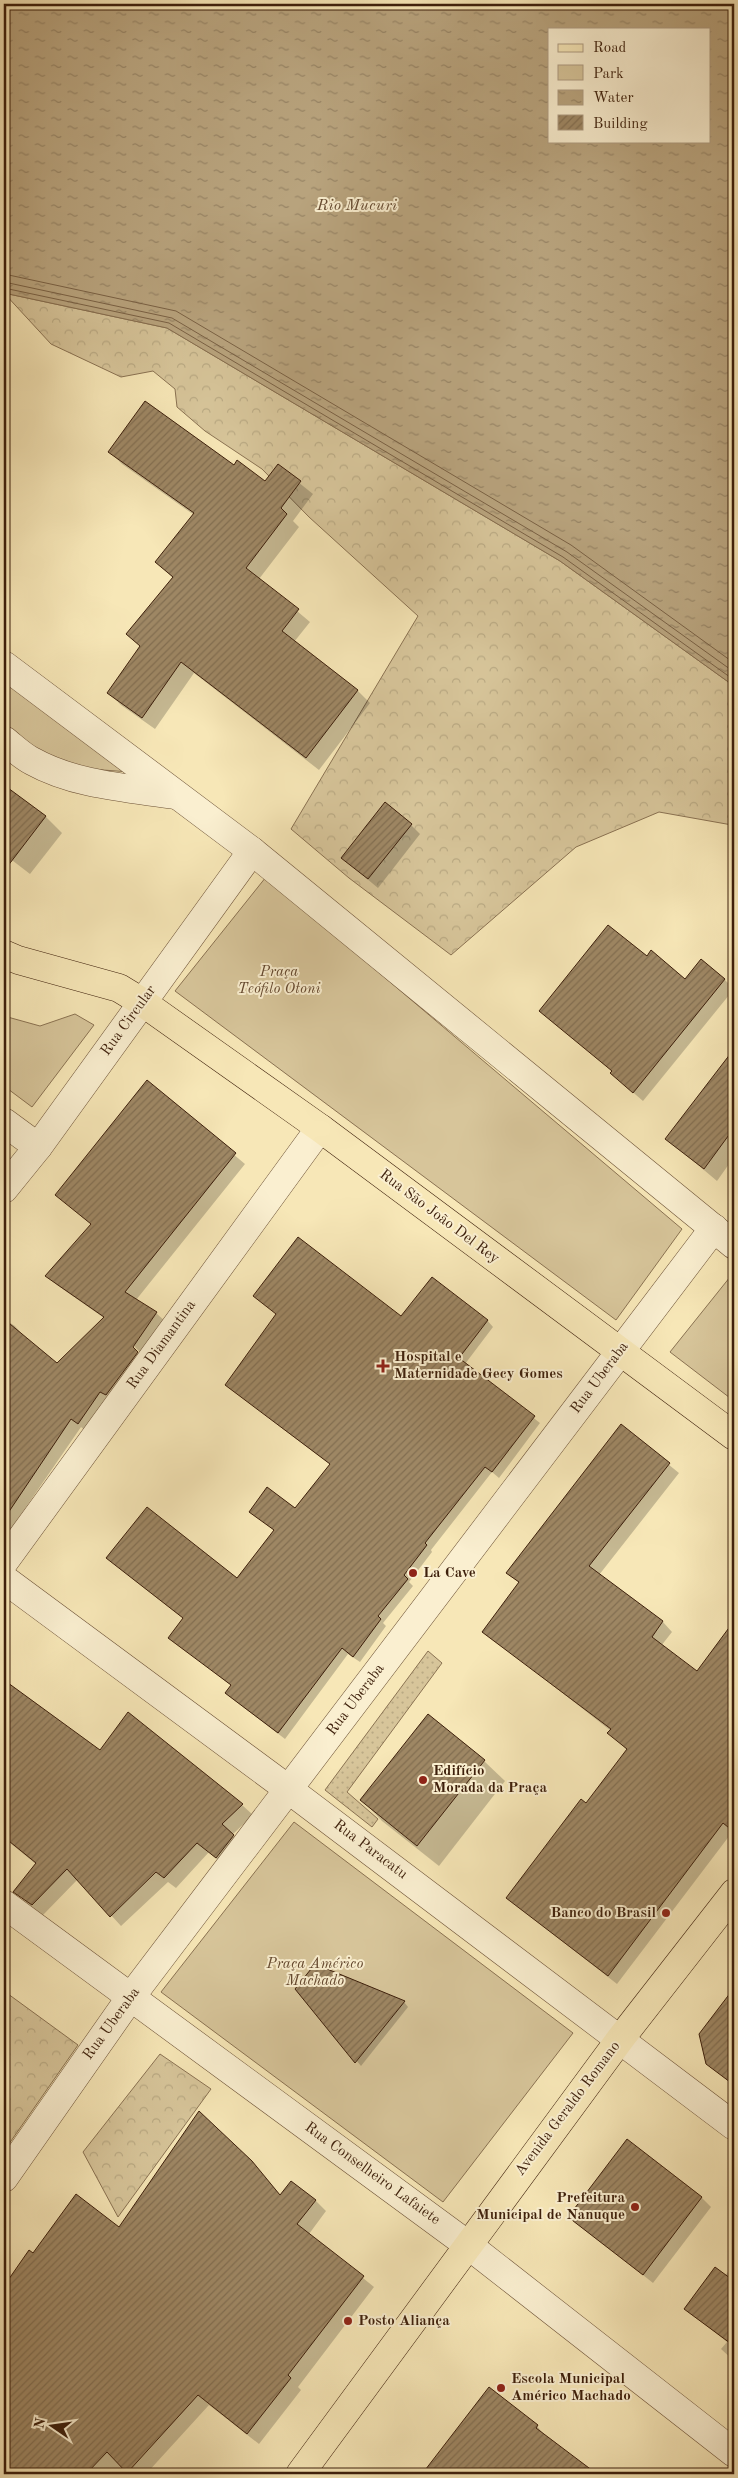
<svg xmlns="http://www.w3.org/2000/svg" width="738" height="2478" viewBox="0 0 738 2478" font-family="'Old Standard TT',serif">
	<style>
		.grass { fill: url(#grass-dots); stroke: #8a7252 }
		.forest { fill: url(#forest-crowns); stroke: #8a7252 }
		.park { fill: #d7c59a; stroke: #8a7252 }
		.water { fill: url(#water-ripples); stroke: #876e4f; fill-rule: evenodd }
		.shadow { fill: #0003 }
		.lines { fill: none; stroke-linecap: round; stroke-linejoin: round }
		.shore { stroke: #7a6144; stroke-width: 1 }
		.building { fill: url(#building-hatch); stroke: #3d1f0b }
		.minor-casing { stroke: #6c5136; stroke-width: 29 }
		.major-casing { stroke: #3d1f0b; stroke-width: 29 }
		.minor { stroke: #faefd0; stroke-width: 28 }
		.major { stroke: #f7e7b7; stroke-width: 28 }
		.poi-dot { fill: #8f2418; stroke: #faefd0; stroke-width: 2 }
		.labels { text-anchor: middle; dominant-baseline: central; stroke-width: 4; stroke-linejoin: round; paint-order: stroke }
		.park-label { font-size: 15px; font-style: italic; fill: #64482f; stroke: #faefd0 }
		.street-label { font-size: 15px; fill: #3d1f0b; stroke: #faefd0 }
		.poi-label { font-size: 15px; font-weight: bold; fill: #3d1f0b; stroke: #faefd0; text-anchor: start }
		.water-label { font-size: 16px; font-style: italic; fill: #684d33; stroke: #faefd0 }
	</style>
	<defs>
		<pattern id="grass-dots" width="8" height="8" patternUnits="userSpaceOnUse" patternTransform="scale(1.25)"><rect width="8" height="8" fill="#d7c59a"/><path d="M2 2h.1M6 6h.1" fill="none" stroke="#b9a983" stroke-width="1.8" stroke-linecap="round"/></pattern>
		<pattern id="forest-crowns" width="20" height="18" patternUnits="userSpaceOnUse" patternTransform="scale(1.25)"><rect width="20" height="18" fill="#d7c59a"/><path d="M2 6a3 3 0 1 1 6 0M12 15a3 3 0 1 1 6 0" fill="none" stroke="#b9a983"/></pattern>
		<pattern id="water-ripples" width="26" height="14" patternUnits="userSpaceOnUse" patternTransform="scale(1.25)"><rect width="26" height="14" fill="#b8a37d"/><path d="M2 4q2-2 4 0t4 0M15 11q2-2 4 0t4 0" fill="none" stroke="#978465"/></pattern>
		<pattern id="building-hatch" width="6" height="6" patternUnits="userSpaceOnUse" patternTransform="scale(1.25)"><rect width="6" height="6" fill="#9e8764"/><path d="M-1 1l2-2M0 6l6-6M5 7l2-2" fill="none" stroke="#826e51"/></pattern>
	</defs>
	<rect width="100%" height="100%" fill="#f7e7b7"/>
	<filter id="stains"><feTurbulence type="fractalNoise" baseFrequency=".004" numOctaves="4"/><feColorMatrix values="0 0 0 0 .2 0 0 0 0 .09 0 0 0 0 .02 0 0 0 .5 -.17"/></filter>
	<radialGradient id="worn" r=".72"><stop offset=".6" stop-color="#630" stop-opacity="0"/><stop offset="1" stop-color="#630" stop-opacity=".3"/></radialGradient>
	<polygon class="grass" points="428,1651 442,1663 347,1792 378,1819 372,1827 325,1790"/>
	<g class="forest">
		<polygon points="4,293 167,328 560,561 734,686 734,829 732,825 659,812 576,847 451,955 349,878 291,829 418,616 309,517 262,469 205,431 177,407 175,389 153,371 121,377 51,344"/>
		<polygon points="4,1991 78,2045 4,2151"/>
		<polygon points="160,2054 211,2089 118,2217 83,2152"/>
	</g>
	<g class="park">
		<polygon points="4,678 130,772 76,768 46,758 4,729"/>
		<polygon points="266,877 682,1229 616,1320 175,991"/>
		<polygon points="75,1014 94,1025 32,1107 4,1086 4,1016 40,1026"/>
		<polygon points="734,1272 734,1401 670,1352"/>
		<polygon points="294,1822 573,2033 443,2202 161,1992"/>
	</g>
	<path class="water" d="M4,4h730v682l-174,-125 -393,-233 -163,-35zM549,29h160v112h-160z"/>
	<g class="shadow">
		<polygon points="110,452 234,467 265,483 278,466 313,494 293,521 299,527 259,579 310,622 294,642 358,691 370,703 319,770 194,673 155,729 121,705 109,693 141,647 128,634 173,578 157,562 194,515 122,464"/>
		<polygon points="4,786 45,816 62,833 30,874 4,854"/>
		<polygon points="411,825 420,834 378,888 342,858"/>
		<polygon points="724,979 734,989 643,1101 621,1082 611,1073 613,1072 540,1011 686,980"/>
		<polygon points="734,1051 734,1157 717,1181 667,1139"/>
		<polygon points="147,1082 245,1164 136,1300 156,1313 166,1322 143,1355 130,1342 128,1343 147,1362 88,1433 81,1427 4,1539 4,1319 15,1326 24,1337 57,1365 104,1318 57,1285 47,1276 92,1225 57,1195"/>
		<polygon points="4,1152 6,1174 4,1176"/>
		<polygon points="255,1296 401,1318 487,1320 493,1327 465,1364 540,1423 499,1478 492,1472 431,1550 432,1552 409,1582 413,1586 383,1623 386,1626 360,1662 348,1654 285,1739 233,1699 226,1693 232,1686 170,1638 184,1619 114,1564 237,1580 275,1531 251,1512 295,1510 331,1465 233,1391 277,1314"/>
		<polygon points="621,1426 679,1473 599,1575 663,1622 672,1632 661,1646 697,1673 734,1623 734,1832 733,1831 617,1984 507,1898 586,1805 627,1750 609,1733 611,1731 484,1631 519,1583 508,1573"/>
		<polygon points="4,1681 100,1752 128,1713 242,1805 253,1815 232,1835 244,1847 227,1868 209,1852 176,1888 168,1882 121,1926 78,1879 43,1915 26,1902 15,1891 37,1865 4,1838"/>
		<polygon points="484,1761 505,1781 439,1866 382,1821 362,1800"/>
		<polygon points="297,1989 404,2002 408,2007 361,2066"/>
		<polygon points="725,2003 734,2010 734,2086 707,2063"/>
		<polygon points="251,2162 281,2196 315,2200 326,2211 309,2234 374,2287 298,2387 301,2390 259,2444 209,2405 146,2474 130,2474 125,2468 120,2474 4,2474 4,2288 29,2252 33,2254 119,2229"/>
		<polygon points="701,2197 711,2207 653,2283 570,2217"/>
		<polygon points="734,2263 734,2361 721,2349 727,2342 686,2309 725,2276"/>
		<polygon points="489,2389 537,2426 546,2437 595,2474 424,2474"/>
	</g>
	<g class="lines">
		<g class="shore">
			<polyline points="4,274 176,311 571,545 734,663"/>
			<polyline points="4,282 172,318 567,552 734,672"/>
			<polyline points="4,288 169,323 563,557 734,680"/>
		</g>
	</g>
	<g class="building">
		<polygon points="145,401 234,465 237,460 265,481 278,464 301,481 281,508 287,514 246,568 299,609 282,631 358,690 306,758 181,662 142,718 107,693 140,646 126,634 173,577 155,562 194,513 108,452"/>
		<polygon points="4,785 46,816 4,871"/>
		<polygon points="385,802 412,824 368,879 341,858"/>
		<polygon points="608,925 647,956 651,950 685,979 701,959 725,979 633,1093 610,1073 612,1071 539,1011"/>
		<polygon points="734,1049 734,1128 704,1169 665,1139"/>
		<polygon points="147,1080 236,1153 125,1292 157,1312 133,1347 138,1352 106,1395 100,1392 78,1424 71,1419 4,1519 4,1319 57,1363 104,1317 45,1276 91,1224 55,1195"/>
		<polygon points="298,1237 401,1316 432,1277 488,1320 459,1358 535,1416 492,1472 485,1467 425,1543 427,1545 404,1575 408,1579 378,1616 381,1619 353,1657 342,1648 278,1733 225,1693 231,1685 168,1638 183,1618 106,1558 147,1507 237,1578 274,1530 249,1512 267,1487 295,1508 330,1464 225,1385 276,1314 253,1296"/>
		<polygon points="621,1424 670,1463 589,1566 663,1621 652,1637 697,1671 734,1621 734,1832 723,1823 608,1976 506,1898 581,1799 586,1803 627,1749 607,1733 611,1729 482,1632 519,1582 506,1573"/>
		<polygon points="4,1680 100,1750 128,1712 243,1804 222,1824 234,1835 216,1858 197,1843 164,1878 156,1872 110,1917 67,1869 32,1905 13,1892 36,1863 4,1837"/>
		<polygon points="428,1714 485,1760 417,1846 360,1800"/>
		<polygon points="315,1964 405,2001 355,2063 295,1989"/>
		<polygon points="734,1988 734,2085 706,2064 699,2034"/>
		<polygon points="199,2111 252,2161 280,2195 291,2181 316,2200 297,2224 364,2276 288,2375 291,2378 247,2434 198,2395 127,2473 107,2452 86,2474 4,2474 4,2286 29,2250 33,2253 76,2194 119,2227"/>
		<polygon points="627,2139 702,2197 643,2275 568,2217"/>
		<polygon points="715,2267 734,2281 734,2346 684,2309"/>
		<polygon points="489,2387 538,2425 536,2428 597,2474 422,2474"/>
	</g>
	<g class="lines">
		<g class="minor-casing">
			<g id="minor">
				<polyline points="4,665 252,851 734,1245"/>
				<path d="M4,740c9,7 18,16 28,21 43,24 96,27 143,34"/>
				<polyline points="4,1122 38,1147"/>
				<polyline points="4,1189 38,1147 252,851"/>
				<polyline points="4,1562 320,1128"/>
				<polyline points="4,1579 288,1789 734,2126"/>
				<polyline points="4,1904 468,2245 734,2453"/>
				<polyline points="4,2178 130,1998 714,1228"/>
			</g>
		</g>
		<g class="major-casing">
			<g id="major">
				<polyline points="4,954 18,960 119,988 142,1002 320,1128 734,1436"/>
				<polyline points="300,2474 621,2038 734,1893"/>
			</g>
		</g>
		<use href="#minor" class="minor"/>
		<use href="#major" class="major"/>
	</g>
	<g class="poi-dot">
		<path d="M380.5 1358.5h5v5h5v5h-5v5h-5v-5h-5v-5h5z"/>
		<circle cx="413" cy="1573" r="5"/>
		<circle cx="423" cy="1780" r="5"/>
		<circle cx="666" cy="1913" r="5"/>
		<circle cx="635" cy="2207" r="5"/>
		<circle cx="348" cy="2321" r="5"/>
		<circle cx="501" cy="2388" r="5"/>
	</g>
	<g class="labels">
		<g class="park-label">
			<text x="279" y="972">Praça<tspan x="279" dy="17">Teófilo Otoni</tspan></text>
			<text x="315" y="1964">Praça Américo<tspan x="315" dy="17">Machado</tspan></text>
		</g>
		<g class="street-label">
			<text transform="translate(129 1021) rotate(-54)">Rua Circular</text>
			<text transform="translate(439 1217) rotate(37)">Rua São João Del Rey</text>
			<text transform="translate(162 1345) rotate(-54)">Rua Diamantina</text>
			<text transform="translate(600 1378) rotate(-53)">Rua Uberaba</text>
			<text transform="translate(356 1700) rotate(-53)">Rua Uberaba</text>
			<text transform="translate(370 1850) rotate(37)">Rua Paracatu</text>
			<text transform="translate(112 2024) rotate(-54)">Rua Uberaba</text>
			<text transform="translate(568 2109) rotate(-53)">Avenida Geraldo Romano</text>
			<text transform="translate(372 2174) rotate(36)">Rua Conselheiro Lafaiete</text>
		</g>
		<g class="poi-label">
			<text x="394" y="1357">Hospital e<tspan x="394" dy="17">Maternidade Gecy Gomes</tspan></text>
			<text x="423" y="1573">La Cave</text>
			<text x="433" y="1771">Edifício<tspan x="433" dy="17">Morada da Praça</tspan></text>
			<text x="656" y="1913" text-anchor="end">Banco do Brasil</text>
			<text x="625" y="2198" text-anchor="end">Prefeitura<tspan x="625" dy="17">Municipal de Nanuque</tspan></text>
			<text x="358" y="2321">Posto Aliança</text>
			<text x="511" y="2379">Escola Municipal<tspan x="511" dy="17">Américo Machado</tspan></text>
		</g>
		<g class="water-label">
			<text x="357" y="206">Rio Mucuri</text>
		</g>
	</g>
	<rect width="738" height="2478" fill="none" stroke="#f7e7b7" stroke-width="20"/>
	<rect x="5" y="5" width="728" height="2468" fill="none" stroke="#3d1f0b" stroke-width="2.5"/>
	<rect x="10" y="10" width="718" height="2458" fill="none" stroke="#3d1f0b"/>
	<rect x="548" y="28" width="162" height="115" fill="#faefd0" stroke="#ae9c81"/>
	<rect x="558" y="44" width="25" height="8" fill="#f7e7b7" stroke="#ae9c81"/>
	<text x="593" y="52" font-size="15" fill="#3d1f0b">Road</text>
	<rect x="558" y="65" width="25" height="15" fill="#d7c59a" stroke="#ae9c81"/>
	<text x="593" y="78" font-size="15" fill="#3d1f0b">Park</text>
	<rect x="558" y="90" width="25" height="15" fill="url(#water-ripples)" stroke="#ae9c81"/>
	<text x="593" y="102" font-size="15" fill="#3d1f0b">Water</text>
	<rect x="558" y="115" width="25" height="15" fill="url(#building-hatch)" stroke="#ae9c81"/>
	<text x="593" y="128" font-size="15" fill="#3d1f0b">Building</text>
	<g transform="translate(52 2426) rotate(283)" stroke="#faefd0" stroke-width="4" paint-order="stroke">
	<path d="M0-4L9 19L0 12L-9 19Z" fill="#3d1f0b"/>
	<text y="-8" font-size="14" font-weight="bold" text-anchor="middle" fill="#3d1f0b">N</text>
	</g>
	<rect width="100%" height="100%" filter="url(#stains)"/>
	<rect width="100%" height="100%" fill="url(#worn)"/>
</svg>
